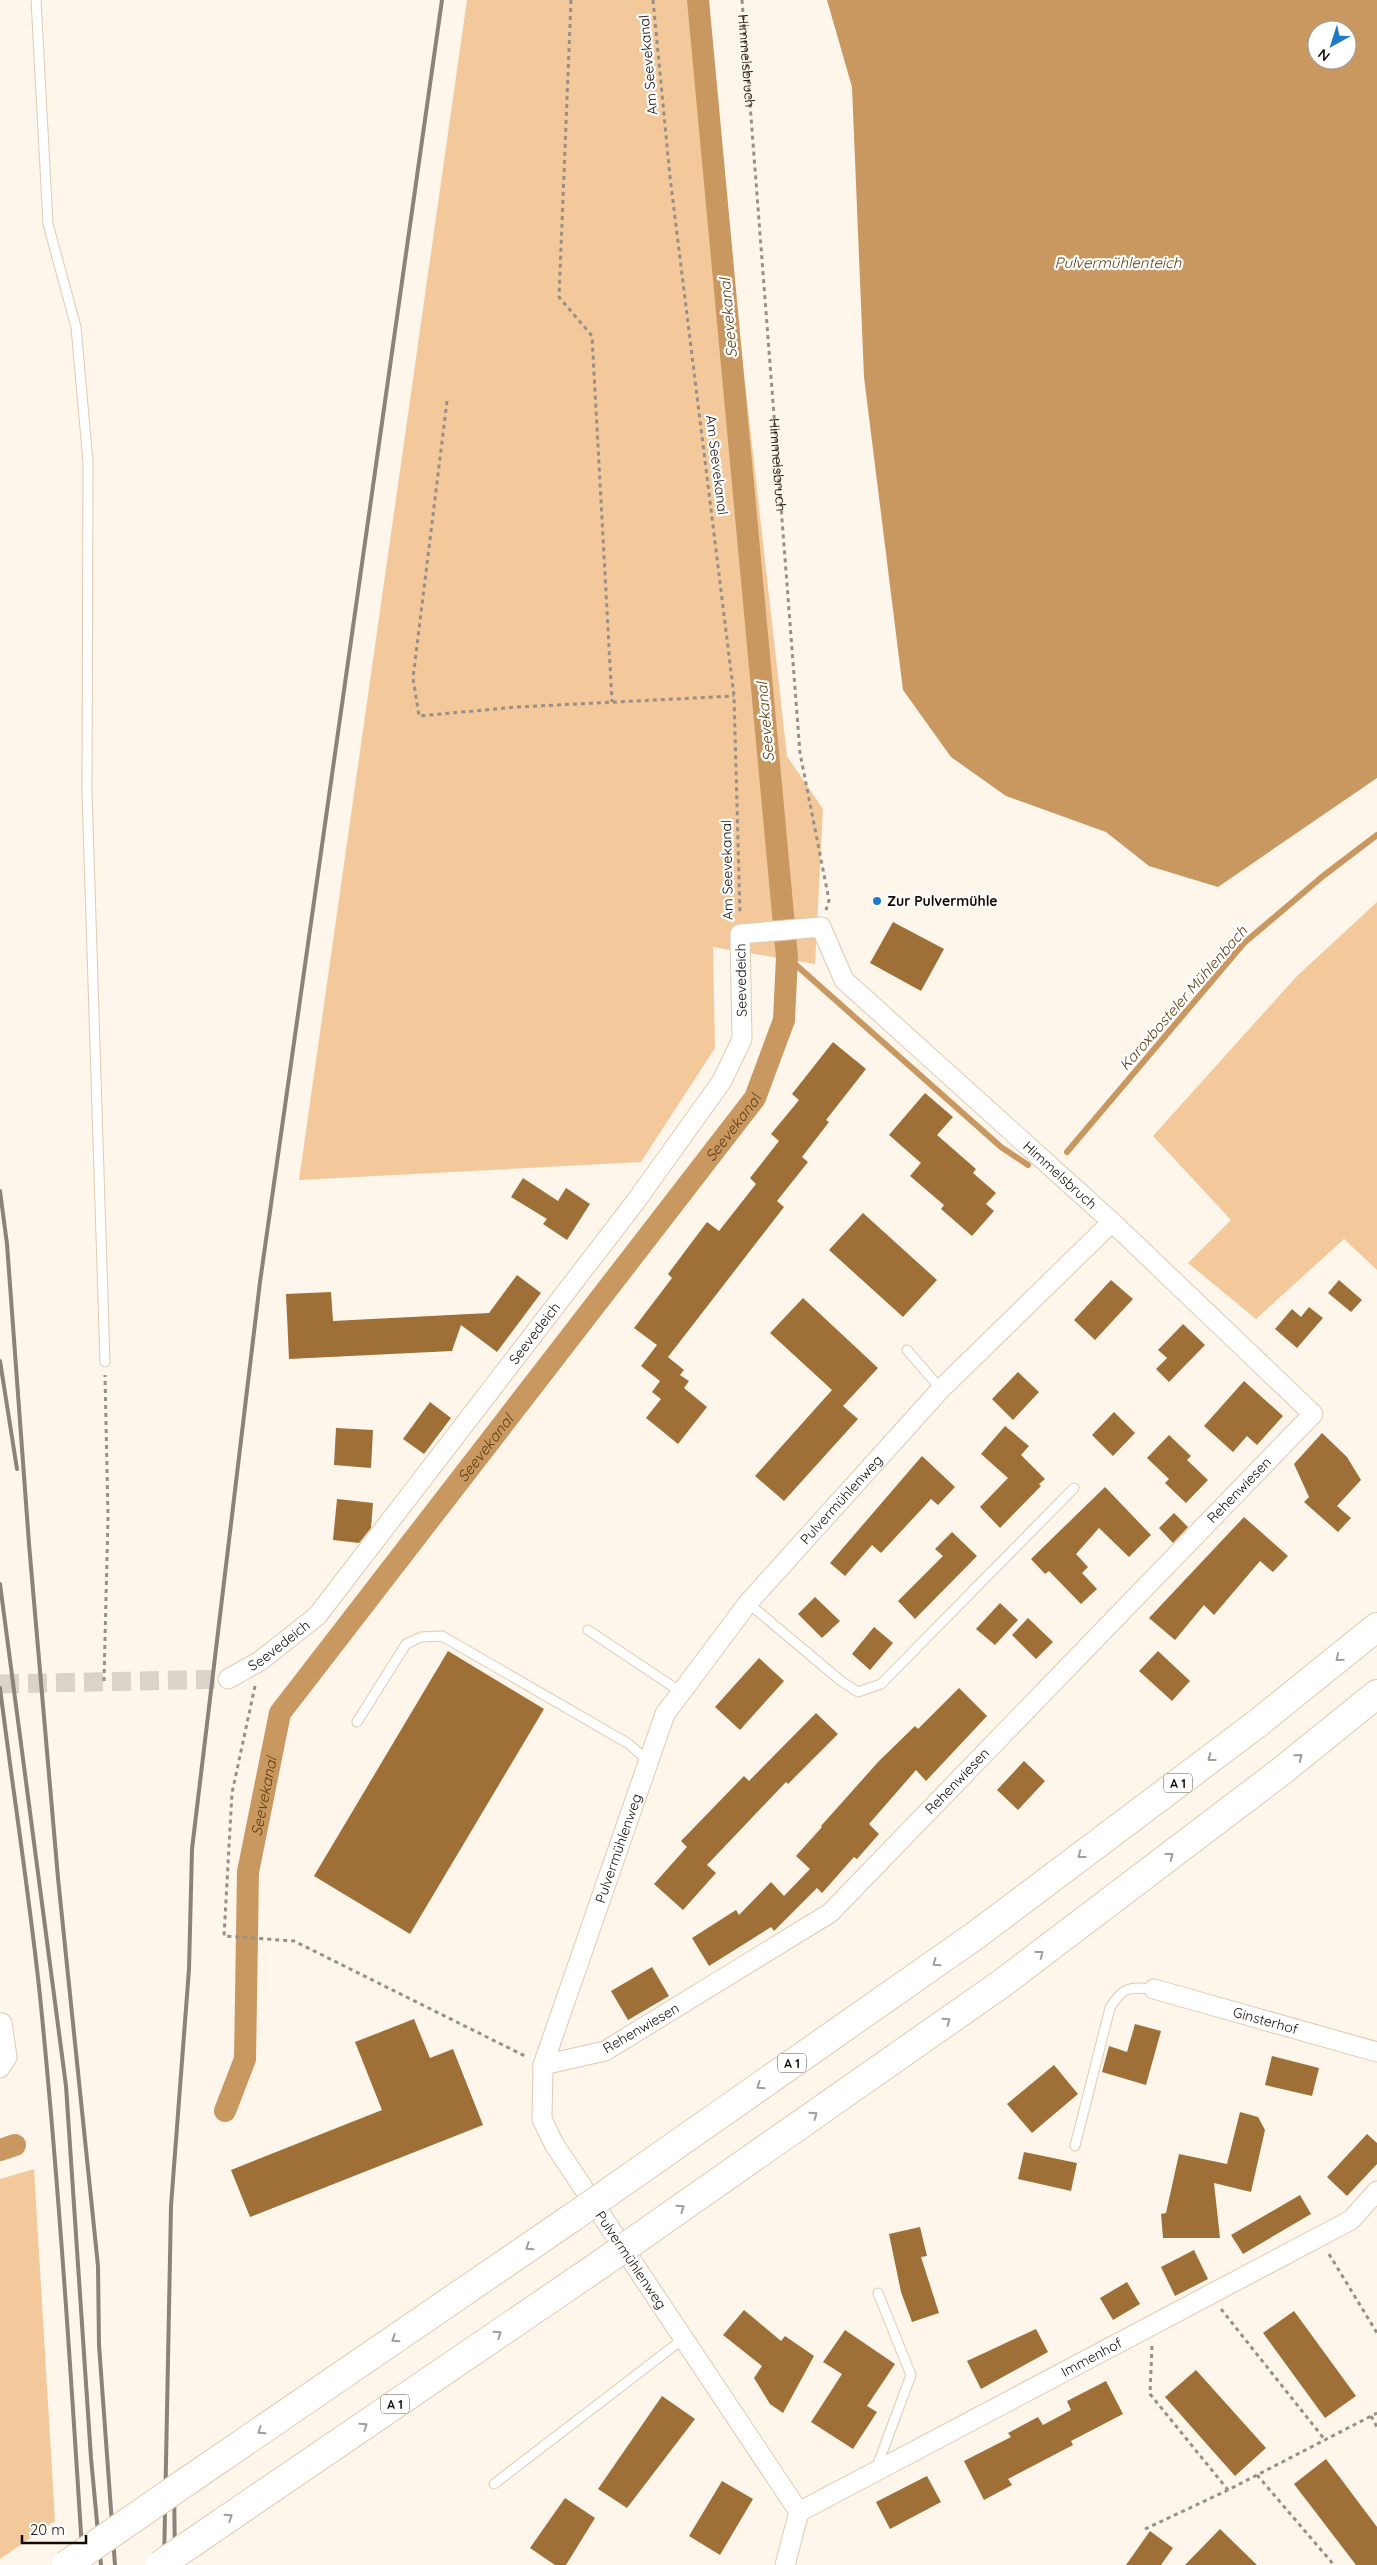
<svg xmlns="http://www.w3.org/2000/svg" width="1377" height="2565" viewBox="0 0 1377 2565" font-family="Quicksand,sans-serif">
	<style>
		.green { fill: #f3c99b }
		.water { fill: #c99860; fill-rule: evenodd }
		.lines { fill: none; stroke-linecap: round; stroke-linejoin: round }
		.stream { stroke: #c99860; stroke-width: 6 }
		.canal { stroke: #c99860; stroke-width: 22 }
		.building { fill: #9e7037 }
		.street-tunnel { stroke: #dbd2c8; stroke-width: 19; stroke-dasharray: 19 9; stroke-linecap: butt }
		.lane-casing { stroke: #e1cab1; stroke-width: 11 }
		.street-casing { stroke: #e1cab1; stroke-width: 21 }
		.highway-casing { stroke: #e1cab1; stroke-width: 30 }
		.path { stroke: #988f87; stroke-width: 3; stroke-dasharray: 4 4; stroke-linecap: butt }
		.lane { stroke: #fff; stroke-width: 9 }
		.street { stroke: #fff; stroke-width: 19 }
		.highway { stroke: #fff; stroke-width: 28 }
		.rail { stroke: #8b827a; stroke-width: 4 }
		.highway-bridge-casing { stroke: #e1cab1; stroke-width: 30; stroke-linecap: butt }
		.highway-bridge { stroke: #fff; stroke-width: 28 }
		.oneway { stroke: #a09d9b }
		.poi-dot { fill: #1e7ac6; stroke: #fff; stroke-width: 2 }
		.labels { text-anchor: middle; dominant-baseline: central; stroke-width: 4.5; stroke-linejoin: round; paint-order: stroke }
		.shield { fill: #fff; stroke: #59544f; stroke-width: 1 }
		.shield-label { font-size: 12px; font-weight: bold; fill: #120a04 }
		.street-label { font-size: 14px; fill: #120a04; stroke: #fff }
		.poi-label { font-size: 14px; font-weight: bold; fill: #120a04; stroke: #fff; text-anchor: start }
		.water-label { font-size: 15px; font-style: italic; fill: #5d3c0f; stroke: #fff }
	</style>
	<rect width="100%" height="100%" fill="#fef5eb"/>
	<g class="green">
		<polygon points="467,0 702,0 787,756 823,809 815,964 713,947 715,1048 641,1162 299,1180"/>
		<polygon points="1377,902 1377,1270 1344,1239 1256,1319 1188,1263 1231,1220 1153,1136 1296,977"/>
		<polygon points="34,2169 55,2521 0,2559 0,2179"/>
	</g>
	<path class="water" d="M827,0h550v778l-159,109 -69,-21 -43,-34 -100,-36 -55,-39 -48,-67 -39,-313 -12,-290zM1317,30h30v30h-30z"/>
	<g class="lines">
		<g class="stream">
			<polyline points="787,957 1001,1147 1028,1165"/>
			<polyline points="1067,1152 1244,943 1323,876 1377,835"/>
		</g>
		<g class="canal">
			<path id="s1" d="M225,2111l20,-52 3,-187 32,-159 475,-615 29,-78 3,-63 -89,-957"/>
			<polyline points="0,2150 15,2145"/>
		</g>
	</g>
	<g class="building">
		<polygon points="893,922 944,949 921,991 870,963"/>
		<polygon points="833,1042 866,1069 826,1120 829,1122 802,1157 808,1162 777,1201 784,1207 668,1357 684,1370 680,1375 689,1381 684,1388 707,1407 678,1444 646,1418 661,1399 652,1392 660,1381 641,1366 657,1345 634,1328 672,1278 668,1274 707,1222 719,1231 756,1184 750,1178 779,1141 771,1134 799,1100 792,1094"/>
		<polygon points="925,1093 953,1117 937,1135 976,1169 973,1173 996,1193 986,1204 994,1211 972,1236 941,1209 944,1205 910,1176 921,1163 889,1135"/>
		<polygon points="523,1178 558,1201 566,1188 590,1204 567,1240 543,1224 547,1219 511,1197"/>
		<polygon points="863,1213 937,1280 903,1317 829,1250"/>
		<polygon points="517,1275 541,1293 497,1352 461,1325 452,1351 289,1359 286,1294 331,1292 333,1321 489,1313"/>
		<polygon points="1111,1280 1133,1299 1095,1340 1074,1320"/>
		<polygon points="1339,1280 1362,1300 1351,1312 1328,1293"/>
		<polygon points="803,1298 878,1368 843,1406 858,1419 784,1501 755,1476 832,1390 770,1333"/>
		<polygon points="1309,1307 1323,1318 1297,1348 1275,1329 1292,1309 1301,1317"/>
		<polygon points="1183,1324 1205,1345 1169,1382 1156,1369 1167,1358 1158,1350"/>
		<polygon points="1018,1372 1039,1392 1013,1420 992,1399"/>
		<polygon points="1244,1381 1283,1416 1257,1445 1247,1436 1233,1452 1204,1426"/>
		<polygon points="430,1402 451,1418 424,1454 403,1439"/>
		<polygon points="1114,1412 1135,1433 1113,1456 1092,1435"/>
		<polygon points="1005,1426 1029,1446 1021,1455 1045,1479 1039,1484 1041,1486 1000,1528 980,1507 1008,1478 981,1454"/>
		<polygon points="336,1428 373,1430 371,1468 334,1465"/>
		<polygon points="1322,1433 1347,1457 1361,1480 1337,1506 1351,1518 1338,1532 1304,1502 1309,1497 1294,1464"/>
		<polygon points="1169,1435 1191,1456 1187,1460 1208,1480 1186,1503 1165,1483 1169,1479 1147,1458"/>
		<polygon points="922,1456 955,1487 938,1505 931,1499 881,1553 872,1545 845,1576 830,1563"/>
		<polygon points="1105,1487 1151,1535 1129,1557 1099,1528 1076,1554 1088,1567 1082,1573 1097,1589 1081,1604 1049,1571 1045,1574 1031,1559"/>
		<polygon points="337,1499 373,1503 371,1528 359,1543 333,1540"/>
		<polygon points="1174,1513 1188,1527 1173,1543 1159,1528"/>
		<polygon points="1244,1517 1288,1556 1273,1572 1260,1561 1214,1615 1204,1605 1175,1640 1149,1618"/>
		<polygon points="952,1532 977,1556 915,1619 898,1601 943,1556 935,1549"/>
		<polygon points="815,1597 840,1621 822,1638 798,1614"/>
		<polygon points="1000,1603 1018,1620 995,1645 976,1629"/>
		<polygon points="1028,1618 1053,1642 1036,1659 1012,1635"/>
		<polygon points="874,1627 893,1643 870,1670 852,1654"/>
		<polygon points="448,1651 544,1709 410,1934 314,1876"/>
		<polygon points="1158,1651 1190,1681 1172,1701 1139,1671"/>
		<polygon points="759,1658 784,1681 740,1730 715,1707"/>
		<polygon points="959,1688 987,1716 926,1781 916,1770 869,1824 879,1834 857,1859 854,1857 822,1893 817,1888 774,1931 771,1927 709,1966 692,1938 736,1910 739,1915 771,1882 784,1896 810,1869 796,1856 822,1827 821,1826 879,1761 915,1726 918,1729"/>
		<polygon points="816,1713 838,1734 788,1784 786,1782 707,1865 716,1873 683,1910 654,1884 687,1847 681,1841 744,1776 749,1781"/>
		<polygon points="1024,1761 1045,1781 1018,1810 997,1790"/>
		<polygon points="652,1967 669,1996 628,2020 611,1991"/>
		<polygon points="414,2019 430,2058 453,2049 483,2125 250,2217 231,2170 382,2110 355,2042"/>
		<polygon points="1135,2024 1161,2031 1146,2085 1102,2072 1109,2046 1127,2052"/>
		<polygon points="1272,2056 1319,2068 1312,2096 1265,2085"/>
		<polygon points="1054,2065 1078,2094 1032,2133 1007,2104"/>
		<polygon points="1240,2112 1258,2117 1265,2130 1251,2192 1214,2183 1220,2238 1163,2238 1161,2214 1166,2213 1179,2154 1227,2164"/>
		<polygon points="1367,2134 1377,2143 1377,2164 1347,2196 1327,2177"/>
		<polygon points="1024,2152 1077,2163 1071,2191 1018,2179"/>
		<polygon points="1300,2195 1311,2214 1243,2254 1231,2235"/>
		<polygon points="920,2227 927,2256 921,2257 939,2313 912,2322 901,2292 889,2234"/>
		<polygon points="1194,2250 1208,2279 1175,2296 1161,2267"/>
		<polygon points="1127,2282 1140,2304 1113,2320 1100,2298"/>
		<polygon points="744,2310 781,2341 785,2336 814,2356 783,2413 770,2404 754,2378 762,2366 723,2335"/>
		<polygon points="1294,2311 1356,2396 1325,2418 1263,2333"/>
		<polygon points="1036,2329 1048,2352 981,2389 967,2361"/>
		<polygon points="845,2330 895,2364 867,2406 877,2412 853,2449 811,2422 842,2374 823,2362"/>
		<polygon points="1196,2370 1266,2448 1235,2476 1165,2397"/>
		<polygon points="1106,2381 1123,2414 1071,2441 1073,2445 1008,2479 1012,2485 984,2500 964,2461 1011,2437 1008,2433 1038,2417 1043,2425 1071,2410 1067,2401"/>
		<polygon points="662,2396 695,2419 627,2508 598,2489"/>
		<polygon points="1326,2459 1377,2527 1377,2565 1356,2565 1294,2484"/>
		<polygon points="927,2476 941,2502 890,2529 876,2502"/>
		<polygon points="722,2481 753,2499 720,2555 689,2536"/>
		<polygon points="565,2498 595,2518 566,2565 555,2565 530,2548"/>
		<polygon points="1220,2529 1257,2565 1185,2565"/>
		<polygon points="1150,2531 1173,2548 1161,2565 1126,2565"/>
	</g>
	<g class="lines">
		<polyline class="street-tunnel" points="0,1684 228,1679"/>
		<g class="lane-casing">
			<g id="lane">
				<polyline points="36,0 48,224 76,327 88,462 87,792 105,1362"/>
				<polyline points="907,1350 941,1389"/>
				<polyline points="748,1603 841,1681 858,1692 881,1684 1074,1488"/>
				<polyline points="588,1630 681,1692"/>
				<polyline points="357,1722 406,1644 421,1637 442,1636 629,1744 649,1762"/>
				<path d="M1075,2146l35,-138c13,-22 20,-21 44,-19"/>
				<polyline points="876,2469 911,2375 878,2293"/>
				<polyline points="494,2484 683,2339"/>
			</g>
		</g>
		<g class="street-casing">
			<g id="street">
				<path id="s3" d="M228,1679l32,-18 57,-45 319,-415 86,-120 20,-42 -2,-105 81,-7 23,53 268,242 201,192 -483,499 -225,138 -62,14"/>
				<path id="s4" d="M1154,1989l223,63"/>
				<polyline points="0,2068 7,2057 2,2023"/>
				<path id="s5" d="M799,2512l552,-292 26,-29"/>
				<path id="s6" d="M785,2565l14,-53 -245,-368 -12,-25 1,-54 122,-351 83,-111 193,-214 171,-167"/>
			</g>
		</g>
		<g class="highway-casing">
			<g id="highway">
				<polyline points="609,2192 976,1935 1258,1723 1377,1627"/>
				<polyline points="641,2236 1001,1984 1283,1770 1377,1694"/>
				<polyline points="186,2482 570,2219"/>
				<polyline points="189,2545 601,2264"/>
			</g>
		</g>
		<g class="path">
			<polyline points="571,0 559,297 592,336 612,702"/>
			<polyline points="653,0 670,177 734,696 740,915"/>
			<path id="s2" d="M742,0l58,753 29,147 -3,10"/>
			<polyline points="447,401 413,678 419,716 517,707 734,696"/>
			<polyline points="104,1681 108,1517 105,1375"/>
			<polyline points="255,1686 232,1793 224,1936 294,1941 525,2056"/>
			<polyline points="1329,2254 1377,2333"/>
			<polyline points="1221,2309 1325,2440"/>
			<polyline points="1152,2346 1150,2394 1228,2490"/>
			<polyline points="1371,2416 1377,2427"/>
			<polyline points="1257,2475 1334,2565"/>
			<polyline points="1145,2529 1228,2490 1377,2413"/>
		</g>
		<use href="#lane" class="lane"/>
		<use href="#street" class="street"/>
		<use href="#highway" class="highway"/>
		<g class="rail">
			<polyline points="0,1191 7,1244 29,1544 58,1878 98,2266 99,2345 115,2565"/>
			<polyline points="0,1361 17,1469"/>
			<polyline points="0,1584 66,2086 91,2458 101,2565"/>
			<path d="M0,1688c13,103 29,205 40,308 19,189 31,379 43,569"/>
			<polyline points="174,2480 175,2565"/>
			<polyline points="164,2565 171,2206 189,1969 192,1849 260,1282 442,0"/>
		</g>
		<g class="highway-bridge-casing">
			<g id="highway-bridge">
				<polyline points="570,2219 609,2192"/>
				<polyline points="601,2264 641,2236"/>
				<polyline points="66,2565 186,2482"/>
				<polyline points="160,2565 189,2545"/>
			</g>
		</g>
		<use href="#highway-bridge" class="highway-bridge"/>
	</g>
	<defs><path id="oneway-chevron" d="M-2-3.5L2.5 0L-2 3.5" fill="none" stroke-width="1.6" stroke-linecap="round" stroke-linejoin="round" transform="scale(1.25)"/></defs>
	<g class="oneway">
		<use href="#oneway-chevron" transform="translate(1339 1658) rotate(141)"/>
		<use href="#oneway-chevron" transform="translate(1299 1757) rotate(-39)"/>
		<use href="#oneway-chevron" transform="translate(1211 1758) rotate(143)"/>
		<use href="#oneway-chevron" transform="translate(1081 1855) rotate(143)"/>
		<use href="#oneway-chevron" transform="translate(1170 1856) rotate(-37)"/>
		<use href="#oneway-chevron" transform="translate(1040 1954) rotate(-37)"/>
		<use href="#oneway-chevron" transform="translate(936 1963) rotate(145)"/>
		<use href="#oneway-chevron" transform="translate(947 2021) rotate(-35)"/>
		<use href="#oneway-chevron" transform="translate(760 2086) rotate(145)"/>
		<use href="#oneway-chevron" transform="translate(814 2115) rotate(-35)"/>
		<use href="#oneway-chevron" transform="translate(681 2208) rotate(-35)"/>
		<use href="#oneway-chevron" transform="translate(529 2247) rotate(146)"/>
		<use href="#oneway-chevron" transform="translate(498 2334) rotate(-34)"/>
		<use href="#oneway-chevron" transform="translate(395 2339) rotate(146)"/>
		<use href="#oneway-chevron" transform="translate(364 2426) rotate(-34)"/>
		<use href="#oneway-chevron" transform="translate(261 2431) rotate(146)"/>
		<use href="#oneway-chevron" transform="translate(229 2517) rotate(-34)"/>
	</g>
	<circle class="poi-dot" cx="877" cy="901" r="5"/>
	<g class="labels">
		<g class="shield">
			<rect x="1164" y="1773.5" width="28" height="19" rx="4"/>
			<rect x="778" y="2053.5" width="28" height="19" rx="4"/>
			<rect x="381" y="2394.5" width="28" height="19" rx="4"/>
		</g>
		<g class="shield-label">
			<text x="1178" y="1783">A 1</text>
			<text x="792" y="2063">A 1</text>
			<text x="395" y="2404">A 1</text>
		</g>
		<g class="street-label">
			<text stroke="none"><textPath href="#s2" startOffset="61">Himmelsbruch</textPath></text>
			<text transform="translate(648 65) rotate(-95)">Am Seevekanal</text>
			<text transform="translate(717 465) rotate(83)">Am Seevekanal</text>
			<text stroke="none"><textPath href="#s2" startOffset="466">Himmelsbruch</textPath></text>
			<text transform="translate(727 870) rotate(-91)">Am Seevekanal</text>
			<text transform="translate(741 980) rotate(-91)">Seevedeich</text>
			<text stroke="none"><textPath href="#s3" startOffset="1362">Himmelsbruch</textPath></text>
			<text stroke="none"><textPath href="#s3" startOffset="466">Seevedeich</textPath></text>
			<text transform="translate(1239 1490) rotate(-46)">Rehenwiesen</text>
			<text stroke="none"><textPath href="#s6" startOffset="1228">Pulvermühlenweg</textPath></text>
			<text stroke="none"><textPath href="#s3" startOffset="61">Seevedeich</textPath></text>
			<text transform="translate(957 1781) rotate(-46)">Rehenwiesen</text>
			<text stroke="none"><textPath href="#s6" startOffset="808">Pulvermühlenweg</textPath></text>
			<text stroke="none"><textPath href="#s4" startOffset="116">Ginsterhof</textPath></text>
			<text transform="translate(641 2028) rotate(-30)">Rehenwiesen</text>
			<text transform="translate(631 2260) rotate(56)">Pulvermühlenweg</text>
			<text stroke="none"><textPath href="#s5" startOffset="331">Immenhof</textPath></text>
		</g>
		<g class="poi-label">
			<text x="887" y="901">Zur Pulvermühle</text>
		</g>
		<g class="water-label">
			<text x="1118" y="262">Pulvermühlenteich</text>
			<text transform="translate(728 318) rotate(-95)">Seevekanal</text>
			<text transform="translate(765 722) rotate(-95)">Seevekanal</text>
			<text transform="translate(1183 998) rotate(-49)">Karoxbosteler Mühlenbach</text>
			<text stroke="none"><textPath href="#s1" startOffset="1145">Seevekanal</textPath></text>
			<text stroke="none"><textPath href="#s1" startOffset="740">Seevekanal</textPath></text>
			<text stroke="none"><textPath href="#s1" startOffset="320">Seevekanal</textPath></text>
		</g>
	</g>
	<g transform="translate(1332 45) rotate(219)"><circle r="24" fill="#ffffff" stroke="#a09d9b"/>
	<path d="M0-4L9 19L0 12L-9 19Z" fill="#1e7ac6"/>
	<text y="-8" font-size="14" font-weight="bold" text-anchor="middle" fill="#120a04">N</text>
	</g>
	<path d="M22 2535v8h64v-8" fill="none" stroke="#120a04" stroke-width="2.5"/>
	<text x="30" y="2535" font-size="15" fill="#120a04" stroke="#ffffff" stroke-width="4" paint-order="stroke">20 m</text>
</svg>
